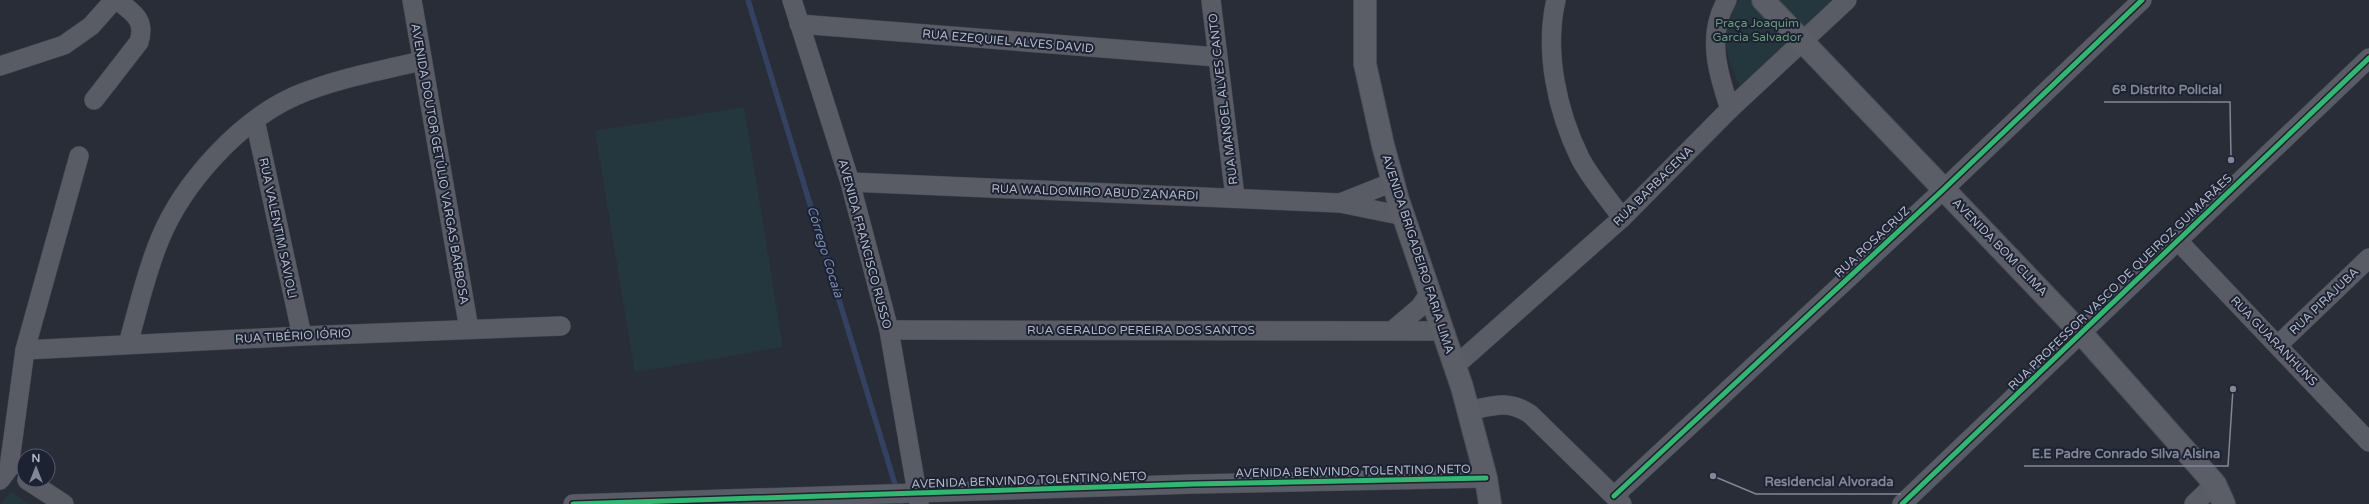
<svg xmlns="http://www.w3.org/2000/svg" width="2369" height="504" viewBox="0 0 2369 504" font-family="'Varela Round',sans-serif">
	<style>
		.green { fill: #25373e }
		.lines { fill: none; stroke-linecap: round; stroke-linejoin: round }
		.stream { stroke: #344161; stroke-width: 5.5 }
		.minor-casing { stroke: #454851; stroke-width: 20 }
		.major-casing { stroke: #464a54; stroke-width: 24 }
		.minor { stroke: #595c65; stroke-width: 19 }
		.major { stroke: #5b5e67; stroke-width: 22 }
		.cycleway-casing { stroke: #1c2232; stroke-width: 8 }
		.cycleway { stroke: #33b770; stroke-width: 5 }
		.labels { text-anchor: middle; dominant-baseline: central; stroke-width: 4; stroke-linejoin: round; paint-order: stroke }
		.park-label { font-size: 12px; fill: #689b7a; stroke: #1c2232 }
		.street-label { font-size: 12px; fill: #b2b8c9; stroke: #1c2232 }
		.water-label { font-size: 13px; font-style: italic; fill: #798ab2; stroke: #1c2232 }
		.leader { fill: none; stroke: #828796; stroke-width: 1.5 }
		.callout-dot { fill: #828796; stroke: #1c2232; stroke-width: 1.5 }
		.callout-label { font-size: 13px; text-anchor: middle; font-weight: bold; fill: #828796; stroke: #1c2232; stroke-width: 4; stroke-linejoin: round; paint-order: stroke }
	</style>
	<rect width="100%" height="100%" fill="#282d38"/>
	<g class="green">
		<path d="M1739,0h96l-95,86c-9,-19 -20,-44 -12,-67 2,-6 8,-13 11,-19z"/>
		<polygon points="744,107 783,347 635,372 595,131"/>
		<polygon points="11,492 29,504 1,504"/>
	</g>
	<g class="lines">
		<polyline class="stream" points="748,0 901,504"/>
		<g class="minor-casing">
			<g id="minor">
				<polyline points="412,0 469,329"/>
				<polyline points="792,0 850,182 889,330 919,504"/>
				<polyline points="1211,0 1235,197"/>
				<path d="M1556,0c-12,51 1,111 24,158 11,21 28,40 42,60"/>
				<path d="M1727,0c-21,35 -9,74 3,109"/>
				<polyline points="799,24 1217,57"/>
				<polyline points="0,66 64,45 91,26 114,0"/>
				<path d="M94,100l45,-58c7,-23 -6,-29 -22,-42"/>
				<polyline points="255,120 302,336"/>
				<polyline points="850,182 1340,203 1404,216"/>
				<polyline points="1340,203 1393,182"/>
				<polyline points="2178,241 2369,442"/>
				<polyline points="889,330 1441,331"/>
				<polyline points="1393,330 1420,307 1429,294"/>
				<path d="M128,344c10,-35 18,-72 32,-105 23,-56 79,-118 135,-143 40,-17 84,-25 126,-35"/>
				<polyline points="2278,345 2369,258"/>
				<polyline points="25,350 302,336 561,326"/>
				<polyline points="1454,367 1622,218 1730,109 1847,0"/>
				<path d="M1468,411c24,-5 40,-12 62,3l92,90"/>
				<polyline points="0,480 9,468 25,350 79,156"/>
				<polyline points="27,480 64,504"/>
				<polyline points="1614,496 1944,189 2142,0"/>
				<polyline points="573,504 1193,484 1486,478"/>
				<polyline points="1902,504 2369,58"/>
				<polyline points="2194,504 2215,484"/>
			</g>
		</g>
		<g class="major-casing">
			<g id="major">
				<polyline points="1365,0 1365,64 1383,145 1398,200 1462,387 1486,478 1490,504"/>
				<polyline points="1763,0 2082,334 2215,484 2224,504"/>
			</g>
		</g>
		<use href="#minor" class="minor"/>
		<use href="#major" class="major"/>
		<g class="cycleway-casing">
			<g id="cycleway">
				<polyline points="1614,496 1944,189 2142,0"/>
				<polyline points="573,504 1193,484 1486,478"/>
				<polyline points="1902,504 2369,58"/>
			</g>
		</g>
		<use href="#cycleway" class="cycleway"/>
	</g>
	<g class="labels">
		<g class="park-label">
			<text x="1757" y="23">Praça Joaquim<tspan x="1757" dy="14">Garcia Salvador</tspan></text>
		</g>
		<g class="street-label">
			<text transform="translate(1008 41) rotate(5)">RUA EZEQUIEL ALVES DAVID</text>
			<text transform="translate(1223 99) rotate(-97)">RUA MANOEL ALVES CANTO</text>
			<text transform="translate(440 164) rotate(80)">AVENIDA DOUTOR GETÚLIO VARGAS BARBOSA</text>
			<text transform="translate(1653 186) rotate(-45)">RUA BARBACENA</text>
			<text transform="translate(1095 192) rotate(2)">RUA WALDOMIRO ABUD ZANARDI</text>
			<text transform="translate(278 228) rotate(78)">RUA VALENTIM SAVIOLI</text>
			<text transform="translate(1872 242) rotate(-43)">RUA ROSACRUZ</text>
			<text transform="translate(865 244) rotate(75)">AVENIDA FRANCISCO RUSSO</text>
			<text transform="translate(2000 247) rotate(46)">AVENIDA BOM CLIMA</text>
			<text transform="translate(1418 254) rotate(72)">AVENIDA BRIGADEIRO FARIA LIMA</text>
			<text transform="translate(2120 282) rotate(-44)">RUA PROFESSOR VASCO DE QUEIROZ GUIMARÃES</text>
			<text transform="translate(2324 301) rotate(-44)">RUA PIRAJUBA</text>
			<text x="1141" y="330">RUA GERALDO PEREIRA DOS SANTOS</text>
			<text transform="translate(293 336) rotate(-3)">RUA TIBÉRIO IÓRIO</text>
			<text transform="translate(2274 341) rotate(46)">RUA GUARANHUNS</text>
			<text transform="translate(1353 471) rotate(-1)">AVENIDA BENVINDO TOLENTINO NETO</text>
			<text transform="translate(1029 480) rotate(-2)">AVENIDA BENVINDO TOLENTINO NETO</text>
		</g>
		<g class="water-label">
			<text transform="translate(825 252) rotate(73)">Córrego Cocaia</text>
		</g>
	</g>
	<path class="leader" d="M2231 160L2230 102H2104M2233 389L2228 466H2024M1713 476L1756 494H1901"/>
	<g class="callout-dot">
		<circle cx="2231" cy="160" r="4"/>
		<circle cx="2233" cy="389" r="4"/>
		<circle cx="1713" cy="476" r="4"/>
	</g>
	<g class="callout-label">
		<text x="2167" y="94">6º Distrito Policial</text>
		<text x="2126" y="458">E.E Padre Conrado Silva Alsina</text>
		<text x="1829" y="486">Residencial Alvorada</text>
	</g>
	<g transform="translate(36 468)"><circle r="19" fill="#1c2232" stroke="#585e6e"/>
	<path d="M0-3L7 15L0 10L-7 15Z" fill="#828796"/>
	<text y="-6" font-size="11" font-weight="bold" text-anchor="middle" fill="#b2b8c9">N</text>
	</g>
</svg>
